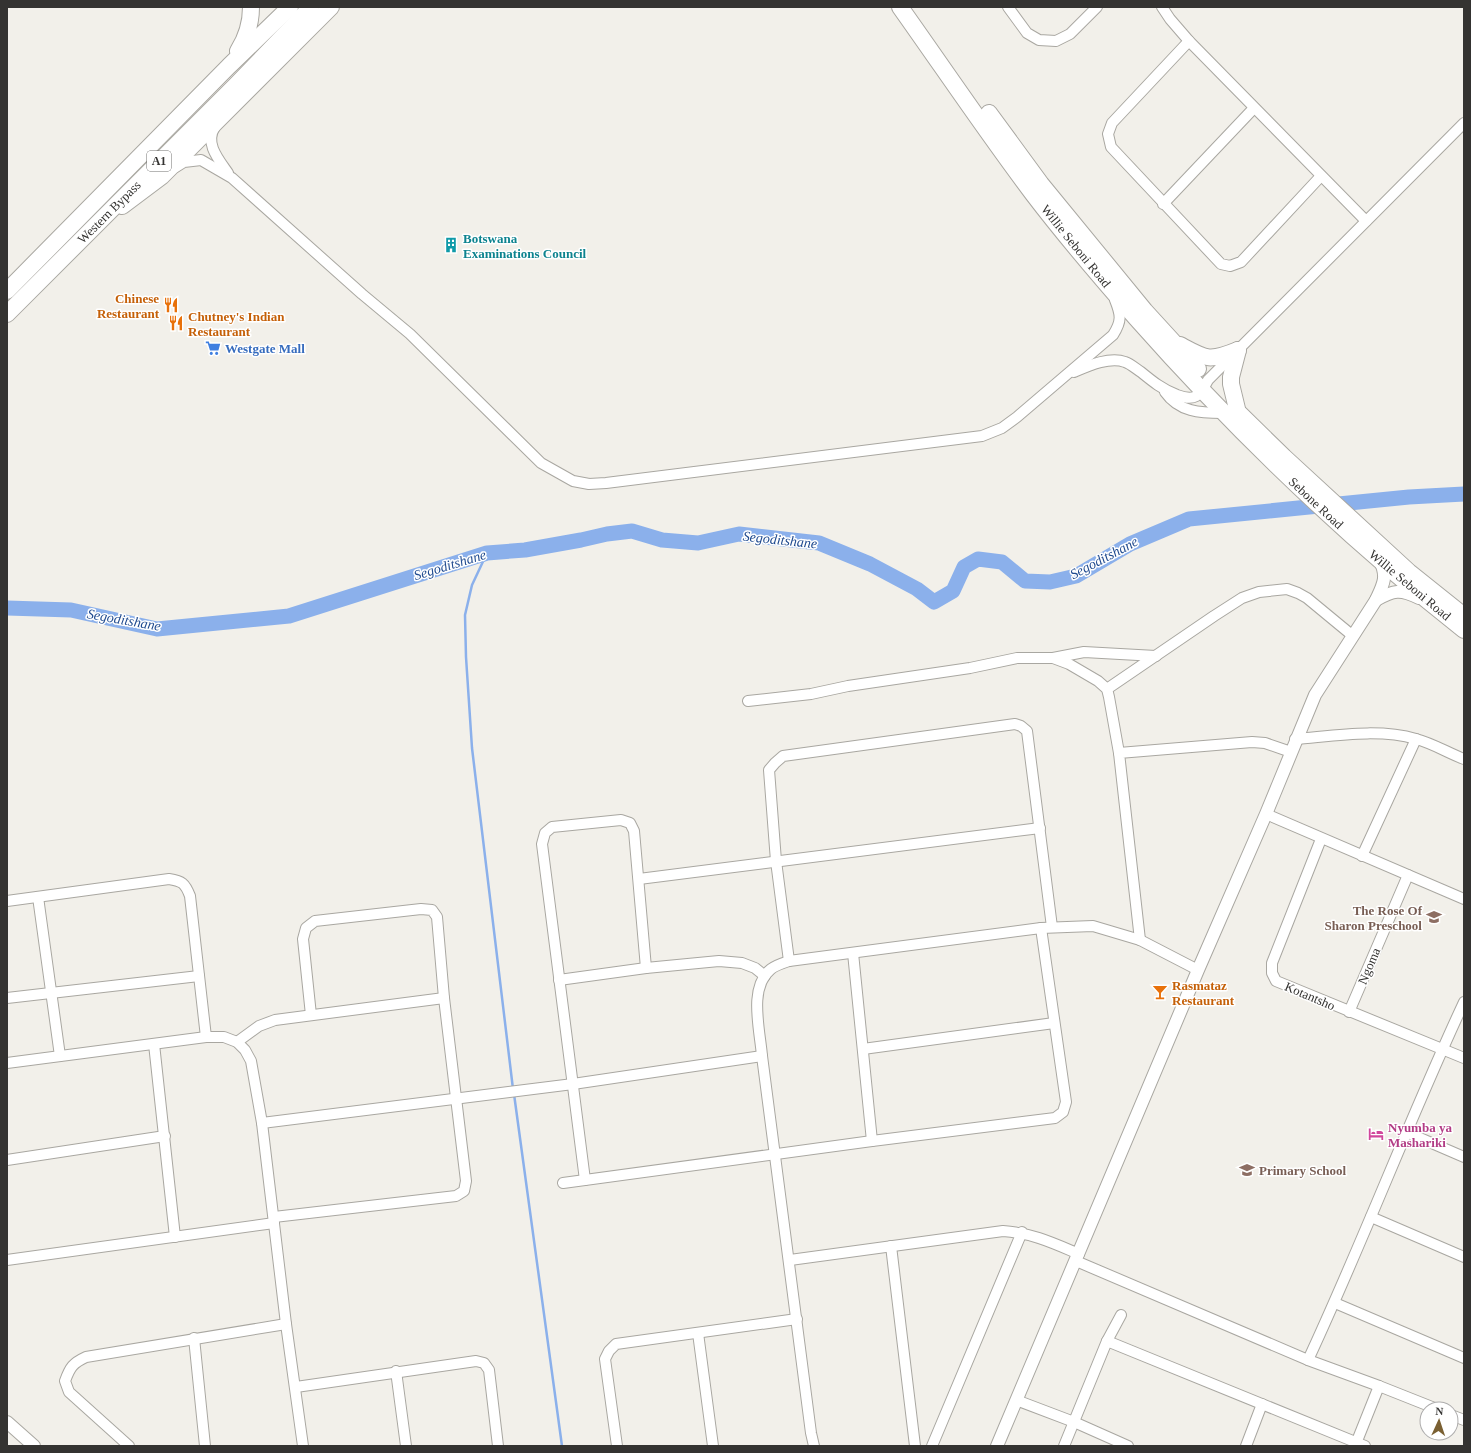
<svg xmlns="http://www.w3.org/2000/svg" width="1471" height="1453" viewBox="0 0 1471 1453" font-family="'Times New Roman',serif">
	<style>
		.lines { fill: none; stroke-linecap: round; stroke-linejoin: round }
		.stream { stroke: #8bb0eb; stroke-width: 2.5 }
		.river { stroke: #8bb0eb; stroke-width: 15 }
		.minor-casing { stroke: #a9a7a1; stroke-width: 12 }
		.tertiary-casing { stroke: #a9a7a1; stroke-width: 14 }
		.primary-casing { stroke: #a9a7a1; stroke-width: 18 }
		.trunk-casing { stroke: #a9a7a1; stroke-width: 18 }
		.minor { stroke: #fff; stroke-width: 10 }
		.tertiary { stroke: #fff; stroke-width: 12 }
		.primary { stroke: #fff; stroke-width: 16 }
		.trunk { stroke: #fff; stroke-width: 16 }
		.labels { text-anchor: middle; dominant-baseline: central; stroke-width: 3; stroke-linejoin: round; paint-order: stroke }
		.shield { fill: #fff; stroke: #71706f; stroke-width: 1 }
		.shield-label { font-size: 12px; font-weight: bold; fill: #343331 }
		.street-label { font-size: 13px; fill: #343331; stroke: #fff }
		.culture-label { font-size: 13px; font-weight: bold; fill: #0d838f; stroke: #fff; text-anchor: start }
		.food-label { font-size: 13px; font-weight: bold; fill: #c56008; stroke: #fff; text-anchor: start }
		.shop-label { font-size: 13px; font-weight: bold; fill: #366cbe; stroke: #fff; text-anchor: start }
		.education-label { font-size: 13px; font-weight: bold; fill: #785e54; stroke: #fff; text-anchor: end }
		.hotel-label { font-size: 13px; font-weight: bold; fill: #b23c85; stroke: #fff; text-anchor: start }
		.water-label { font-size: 14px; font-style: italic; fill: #1f4a8f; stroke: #fff }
	</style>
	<rect width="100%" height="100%" fill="#f2f0ea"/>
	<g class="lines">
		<g class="stream">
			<polyline points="487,553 472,585 465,615 466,657 472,748 513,1089"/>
			<polyline points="514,1094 562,1446"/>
		</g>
		<polyline class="river" points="7,608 71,610 157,629 289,616 487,553 525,550 581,540 607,534 632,531 662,540 698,543 739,534 819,543 870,564 917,589 934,602 953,591 964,567 978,559 1002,562 1025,581 1050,582 1076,576 1130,544 1189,519 1409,497 1464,494"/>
		<g class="minor-casing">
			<g id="minor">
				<polyline points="1008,7 1027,33 1039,40 1056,41 1070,34 1097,7"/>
				<polyline points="1162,7 1170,19 1189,41 1366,221"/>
				<polyline points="1189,41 1112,123 1108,134 1111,147 1221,264 1230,266 1241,262 1321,176"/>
				<path d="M215,127c-11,16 4,33 13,46"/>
				<path d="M176,167l8,-5 17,-2 31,18 130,116 48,40 131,129 32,18 16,3 17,-1 376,-47 20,-8 15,-11 96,-82c9,-14 8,-20 2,-35"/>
				<polyline points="1163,204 1254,108"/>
				<path d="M1074,372c14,-6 36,-16 51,-10 6,2 11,7 16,10 11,9 22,18 36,23 18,7 23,1 31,-15l256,-257"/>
				<path d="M1165,392c14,20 35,21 58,21"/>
				<polyline points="1053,658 1084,652 1156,656"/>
				<polyline points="1107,689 1214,616 1242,598 1259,592 1287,589 1298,593 1307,598 1353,636"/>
				<polyline points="748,701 811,694 848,686 970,668 1017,658 1053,658 1069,664 1098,681 1107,689 1109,697 1119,753"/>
				<path d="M1295,739c38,-3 83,-11 121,0 16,4 32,14 48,20"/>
				<polyline points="1266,814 1464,899"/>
				<polyline points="1321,839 1272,963 1272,973 1276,981 1464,1058"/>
				<polyline points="1362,856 1416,739"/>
				<polyline points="639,879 1040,828"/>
				<polyline points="38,897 60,1056"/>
				<path d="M7,901l162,-22c13,2 16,4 21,17l16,141"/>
				<polyline points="1140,940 1119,753 1252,742 1265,743 1291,752"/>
				<polyline points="853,953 872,1141"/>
				<polyline points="789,961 776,861 769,770 775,763 783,756 1015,724 1021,726 1027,731 1052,927"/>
				<polyline points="559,980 646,968 719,961 742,963 755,968 765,976"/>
				<polyline points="7,998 199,976"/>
				<polyline points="1349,1012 1408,875"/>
				<polyline points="237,1042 259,1026 275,1020 444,998"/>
				<polyline points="154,1044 175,1237"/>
				<polyline points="863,1049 1054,1023"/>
				<polyline points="7,1063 206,1037 224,1037 237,1042 245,1050 251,1061 262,1123 286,1324 303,1446"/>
				<polyline points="262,1123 573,1084 762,1056"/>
				<polyline points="1406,1132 1464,1157"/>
				<polyline points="7,1160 165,1136"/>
				<polyline points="585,1180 542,844 545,833 552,827 621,820 630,823 634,831 646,968"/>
				<polyline points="563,1183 872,1141 1055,1118 1063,1112 1066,1102 1041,928"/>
				<polyline points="274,1217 456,1196 464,1191 466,1181 444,998 437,917 432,910 421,909 315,921 306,928 303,939 311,1015"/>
				<polyline points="1371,1217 1464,1257"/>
				<polyline points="891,1246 915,1446"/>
				<polyline points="7,1260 274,1223"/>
				<path d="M790,1260l213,-29c29,2 50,12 76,23"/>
				<polyline points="1076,1261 1308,1360 1379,1386 1437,1409"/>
				<polyline points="1335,1303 1464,1358"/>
				<polyline points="698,1333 713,1446"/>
				<polyline points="194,1338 205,1446"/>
				<polyline points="1107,1341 1365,1446"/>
				<path d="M1308,1360c55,-118 101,-240 156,-358"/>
				<polyline points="396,1371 406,1446"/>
				<polyline points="296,1387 476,1361 484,1363 489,1370 498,1446"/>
				<polyline points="1016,1400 1074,1422 1128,1446"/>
				<polyline points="1451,1415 1464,1420"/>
				<path d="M129,1446l-60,-54 -4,-11c5,-14 8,-18 21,-24l200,-33"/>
				<polyline points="617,1446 605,1359 609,1351 616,1344 797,1319"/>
				<path d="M814,1446l-3,-13 -49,-377c-2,-26 -14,-69 9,-87 5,-4 12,-6 18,-8l252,-33 52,-2 47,14 58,30"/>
				<polyline points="932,1446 1022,1232"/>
				<polyline points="1064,1446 1107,1341 1121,1315"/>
				<polyline points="1246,1446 1262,1404"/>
				<polyline points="1355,1446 1379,1386"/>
			</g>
		</g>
		<g class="tertiary-casing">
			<g id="tertiary">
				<path d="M1376,600c18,-10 24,-11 43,-2"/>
				<polyline points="7,1422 34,1446"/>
				<path d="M997,1446l201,-476 68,-156 49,-119 61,-95c7,-15 12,-23 4,-39"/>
			</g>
		</g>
		<g class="primary-casing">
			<g id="primary">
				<path d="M900,7c44,62 87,126 133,187 32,42 67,83 103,124 100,113 209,218 328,312"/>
				<polyline points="989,113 1041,184 1145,311 1198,369"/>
				<polyline points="122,206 162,176 331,7"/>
				<path d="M1180,345c26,14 29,17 58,5"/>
				<polyline points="1238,350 1231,377 1231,384 1238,413"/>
				<polyline points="1240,414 1284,457 1409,572 1464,616"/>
			</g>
		</g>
		<g class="trunk-casing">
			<g id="trunk">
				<path d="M238,51c9,-14 13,-28 13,-44"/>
				<polyline points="7,291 229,66 290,7"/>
				<polyline points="7,314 236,85 311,7"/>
			</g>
		</g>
		<use href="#minor" class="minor"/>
		<use href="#tertiary" class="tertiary"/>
		<use href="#primary" class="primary"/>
		<use href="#trunk" class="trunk"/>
	</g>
	<defs>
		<g id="building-bare" transform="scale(1.2)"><path d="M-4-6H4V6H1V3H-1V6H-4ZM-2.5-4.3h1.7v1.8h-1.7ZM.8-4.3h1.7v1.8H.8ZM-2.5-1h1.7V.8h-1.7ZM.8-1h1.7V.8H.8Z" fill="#0f9aa8" stroke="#fff" stroke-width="2.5" paint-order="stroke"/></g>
		<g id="restaurant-bare" transform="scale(1.2)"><path d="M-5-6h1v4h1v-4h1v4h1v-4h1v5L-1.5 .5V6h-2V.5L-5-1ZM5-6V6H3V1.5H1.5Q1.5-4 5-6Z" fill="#e8710a" stroke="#fff" stroke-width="2.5" paint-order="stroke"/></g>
		<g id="supermarket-bare" transform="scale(1.2)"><path d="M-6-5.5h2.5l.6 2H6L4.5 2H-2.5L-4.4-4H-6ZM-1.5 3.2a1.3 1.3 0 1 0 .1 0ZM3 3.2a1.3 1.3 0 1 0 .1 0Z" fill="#3f7fe0" stroke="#fff" stroke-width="2.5" paint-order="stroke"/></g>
		<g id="school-bare" transform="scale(1.2)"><path d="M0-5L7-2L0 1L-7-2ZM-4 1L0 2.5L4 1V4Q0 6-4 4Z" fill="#8d6e63" stroke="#fff" stroke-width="2.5" paint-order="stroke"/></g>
		<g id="bar-bare" transform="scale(1.2)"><path d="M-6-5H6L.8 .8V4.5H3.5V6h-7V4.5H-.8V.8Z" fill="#e8710a" stroke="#fff" stroke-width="2.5" paint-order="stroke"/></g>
		<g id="hotel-bare" transform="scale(1.2)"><path d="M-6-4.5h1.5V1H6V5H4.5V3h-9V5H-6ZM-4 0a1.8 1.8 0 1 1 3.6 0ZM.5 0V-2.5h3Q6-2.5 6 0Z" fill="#d1479c" stroke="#fff" stroke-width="2.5" paint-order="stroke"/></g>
	</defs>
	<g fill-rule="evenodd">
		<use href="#building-bare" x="451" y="245"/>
		<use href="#restaurant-bare" x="171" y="305"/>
		<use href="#restaurant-bare" x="176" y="323"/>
		<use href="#supermarket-bare" x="213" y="348"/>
		<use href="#school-bare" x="1434" y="917"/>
		<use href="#bar-bare" x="1160" y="992"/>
		<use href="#hotel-bare" x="1376" y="1134"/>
		<use href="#school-bare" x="1247" y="1170"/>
	</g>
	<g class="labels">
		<rect class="shield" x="147" y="151" width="24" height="20" rx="3"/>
		<g class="shield-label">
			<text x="159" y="161">A1</text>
		</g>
		<g class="street-label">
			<text transform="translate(109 212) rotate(-45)">Western Bypass</text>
			<text transform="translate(1076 246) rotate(51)">Willie Seboni Road</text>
			<text transform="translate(1316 503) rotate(43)">Sebone Road</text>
			<text transform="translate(1410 585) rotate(40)">Willie Seboni Road</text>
			<text transform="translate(1369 966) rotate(-67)">Ngoma</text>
			<text transform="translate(1310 996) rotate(23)">Kotantsho</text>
		</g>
		<g class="culture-label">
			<text x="463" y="238">Botswana<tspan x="463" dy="15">Examinations Council</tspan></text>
		</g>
		<g class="food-label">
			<text x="159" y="298" text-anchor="end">Chinese<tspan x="159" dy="15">Restaurant</tspan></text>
			<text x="188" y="316">Chutney's Indian<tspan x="188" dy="15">Restaurant</tspan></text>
			<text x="1172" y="985">Rasmataz<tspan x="1172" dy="15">Restaurant</tspan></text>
		</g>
		<g class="shop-label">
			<text x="225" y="348">Westgate Mall</text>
		</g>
		<g class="education-label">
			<text x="1422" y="910">The Rose Of<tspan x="1422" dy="15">Sharon Preschool</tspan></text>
			<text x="1259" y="1170" text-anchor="start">Primary School</text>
		</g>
		<g class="hotel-label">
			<text x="1388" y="1127">Nyumba ya<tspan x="1388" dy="15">Mashariki</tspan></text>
		</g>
		<g class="water-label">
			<text transform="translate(780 540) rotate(6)">Segoditshane</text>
			<text transform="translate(1104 558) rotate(-28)">Segoditshane</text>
			<text transform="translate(450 565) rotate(-17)">Segoditshane</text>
			<text transform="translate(124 620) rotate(10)">Segoditshane</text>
		</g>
	</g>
	<rect width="1471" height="1453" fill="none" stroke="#343331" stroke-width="16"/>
	<g transform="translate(1439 1421) rotate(3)"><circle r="19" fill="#ffffff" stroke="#aeadad"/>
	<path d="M0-3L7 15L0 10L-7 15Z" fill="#7a6032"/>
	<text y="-6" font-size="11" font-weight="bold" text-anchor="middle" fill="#343331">N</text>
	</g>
</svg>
